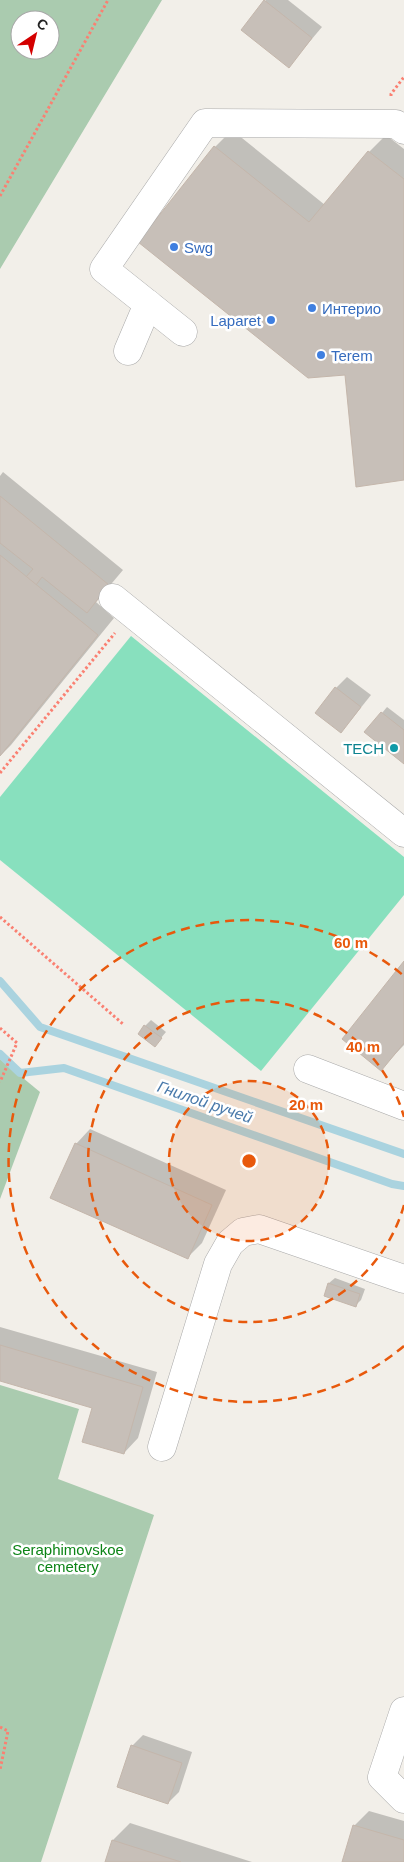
<svg xmlns="http://www.w3.org/2000/svg" width="404" height="1862" viewBox="0 0 404 1862" font-family="Arial,sans-serif">
	<style>
		.cemetery { fill: #aacbaf; fill-rule: evenodd }
		.pitch { fill: #88e0be }
		.shadow { fill: #0003 }
		.lines { fill: none; stroke-linecap: round; stroke-linejoin: round }
		.stream { stroke: #aad3df; stroke-width: 8 }
		.building { fill: #c7bfb8; stroke: #c4b6ab }
		.minor-casing { stroke: #a9a9a9; stroke-width: 29 }
		.path { stroke: #fa8072; stroke-width: 3; stroke-dasharray: 2.5 2.5; stroke-linecap: butt }
		.minor { stroke: #fff; stroke-width: 28 }
		.ring { fill: none; stroke: #e8590c; stroke-width: 2.5; stroke-dasharray: 9 6 }
		.shop-dot { fill: #3f7fe0; stroke: #fff; stroke-width: 2 }
		.culture-dot { fill: #0f9aa8; stroke: #fff; stroke-width: 2 }
		.labels { text-anchor: middle; dominant-baseline: central; stroke-width: 5; stroke-linejoin: round; paint-order: stroke }
		.shop-label { font-size: 15px; fill: #366cbe; stroke: #fff; text-anchor: start }
		.culture-label { font-size: 15px; fill: #0d838f; stroke: #fff; text-anchor: end }
		.park-label { font-size: 15px; fill: #0c8416; stroke: #fff }
		.water-label { font-size: 16px; font-style: italic; fill: #4a7aab; stroke: #fff }
		.centre { fill: #e8590c; stroke: #fff; stroke-width: 2.5 }
		.ring-label { font-size: 15px; text-anchor: middle; font-weight: bold; fill: #e8590c; stroke: #fff; stroke-width: 5; stroke-linejoin: round; paint-order: stroke }
	</style>
	<rect width="100%" height="100%" fill="#f2efe9"/>
	<g class="cemetery">
		<path d="M0,0h162l-162,269zM20,20h30v30h-30z"/>
		<polygon points="0,1059 40,1092 0,1199"/>
		<polygon points="0,1385 79,1409 58,1479 154,1515 41,1862 0,1862"/>
	</g>
	<polygon class="pitch" points="131,636 404,857 404,895 261,1071 0,860 0,797"/>
	<g class="shadow">
		<polygon points="266,0 288,0 322,27 289,66 243,30"/>
		<polygon points="232,130 325,205 369,152 386,135 404,149 404,479 346,374 140,242 215,147"/>
		<polygon points="3,472 123,570 96,602 114,618 11,745 0,756 0,476"/>
		<polygon points="347,677 371,695 351,720 340,731 317,713 336,688"/>
		<polygon points="387,707 404,720 404,763 382,713"/>
		<polygon points="404,963 404,1045 381,1069"/>
		<polygon points="151,1020 166,1032 155,1045 145,1026"/>
		<polygon points="90,1129 226,1190 202,1243 187,1258 76,1144"/>
		<polygon points="335,1278 365,1289 361,1300 355,1306 325,1295 329,1283"/>
		<polygon points="0,1327 157,1372 138,1438 124,1453 93,1407 0,1380"/>
		<polygon points="143,1735 192,1752 179,1792 168,1803 132,1746"/>
		<polygon points="369,1811 404,1821 404,1862 343,1862 355,1825"/>
		<polygon points="130,1823 252,1862 106,1862 113,1840"/>
	</g>
	<g class="lines">
		<g class="stream">
			<polyline points="0,981 40,1027 404,1154"/>
			<polyline points="0,1054 20,1073 64,1068 392,1184 404,1186"/>
		</g>
	</g>
	<g class="building">
		<polygon points="264,0 312,38 289,68 241,30"/>
		<polygon points="214,146 309,222 368,151 404,179 404,480 356,487 345,375 308,378 138,242"/>
		<polygon points="0,496 109,585 87,613 42,577 36,585 26,577 33,569 0,543"/>
		<polygon points="0,555 98,635 0,756"/>
		<polygon points="335,687 361,707 341,733 315,713"/>
		<polygon points="381,712 404,730 404,764 364,732"/>
		<polygon points="404,961 404,1043 381,1071 342,1039"/>
		<polygon points="144,1025 162,1038 155,1047 138,1034"/>
		<polygon points="75,1143 212,1205 188,1259 50,1198"/>
		<polygon points="328,1283 360,1294 356,1307 324,1296"/>
		<polygon points="0,1345 143,1387 124,1454 82,1442 92,1408 0,1381"/>
		<polygon points="131,1745 182,1763 168,1804 117,1787"/>
		<polygon points="353,1825 404,1840 404,1862 342,1862"/>
		<polygon points="112,1840 181,1862 105,1862"/>
	</g>
	<g class="lines">
		<g class="minor-casing">
			<g id="minor">
				<polyline points="183,332 104,269 205,123 396,124 404,130"/>
				<polyline points="128,351 148,304"/>
				<polyline points="113,598 404,833"/>
				<polyline points="308,1069 404,1106"/>
				<polyline points="162,1447 218,1264 230,1243 243,1232 259,1229 404,1279"/>
				<polyline points="404,1711 382,1777 404,1799"/>
			</g>
		</g>
		<g class="path">
			<polyline points="391,96 391,94 404,77"/>
			<polyline points="0,196 108,0"/>
			<polyline points="0,773 115,633"/>
			<polyline points="0,917 123,1024"/>
			<polyline points="0,1028 17,1043 0,1082"/>
			<polyline points="0,1727 8,1731 0,1770"/>
		</g>
		<use href="#minor" class="minor"/>
	</g>
	<circle cx="249" cy="1161" r="80" fill="#e8590c" fill-opacity=".12"/>
	<g class="ring">
		<circle cx="249" cy="1161" r="80"/>
		<path d="M404 1205A161 161 0 1 1 404 1117"/>
		<path d="M404 1346A241 241 0 1 1 404 976"/>
	</g>
	<g class="shop-dot">
		<circle cx="174" cy="247" r="5"/>
		<circle cx="312" cy="308" r="5"/>
		<circle cx="271" cy="320" r="5"/>
		<circle cx="321" cy="355" r="5"/>
	</g>
	<circle class="culture-dot" cx="394" cy="748" r="5"/>
	<g class="labels">
		<g class="shop-label">
			<text x="184" y="247">Swg</text>
			<text x="322" y="308">Интерио</text>
			<text x="261" y="320" text-anchor="end">Laparet</text>
			<text x="331" y="355">Terem</text>
		</g>
		<g class="culture-label">
			<text x="384" y="748">TECH</text>
		</g>
		<g class="park-label">
			<text x="68" y="1549">Seraphimovskoe<tspan x="68" dy="17">cemetery</tspan></text>
		</g>
		<g class="water-label">
			<text transform="translate(205 1102) rotate(19)">Гнилой ручей</text>
		</g>
	</g>
	<circle cx="249" cy="1161" r="8" class="centre"/>
	<g class="ring-label">
		<text x="351" y="948">60 m</text>
		<text x="363" y="1052">40 m</text>
		<text x="306" y="1110">20 m</text>
	</g>
	<g transform="translate(35 35) rotate(35)"><circle r="24" fill="#ffffff" stroke="#a7a7a7"/>
	<path d="M0-4L9 19L0 12L-9 19Z" fill="#d40000"/>
	<text y="-8" font-size="14" font-weight="bold" text-anchor="middle" fill="#222222">С</text>
	</g>
</svg>
